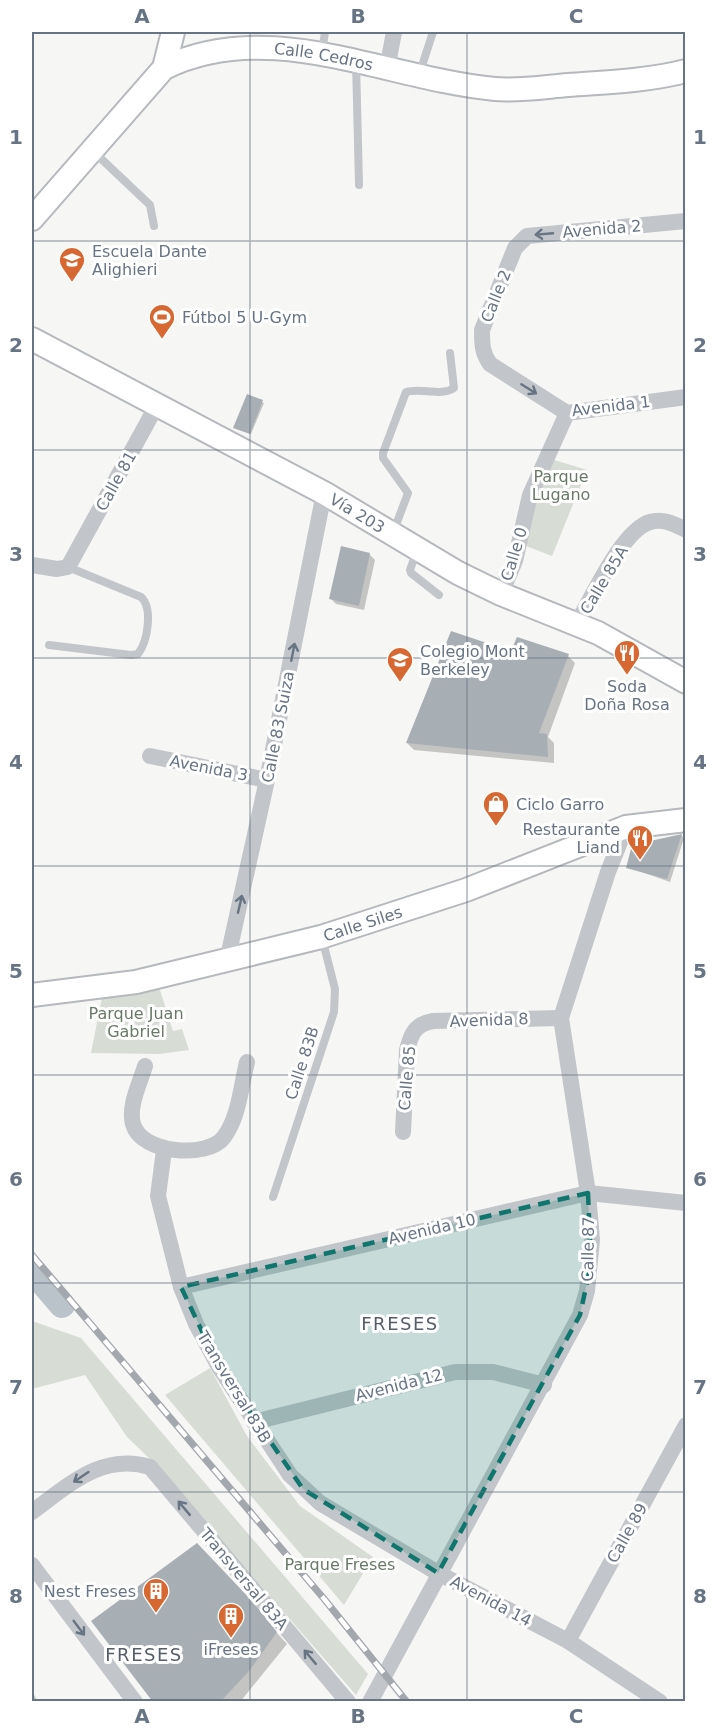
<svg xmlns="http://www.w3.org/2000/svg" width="717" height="1733" viewBox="0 0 717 1733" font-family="'DejaVu Sans',sans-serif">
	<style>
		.green { fill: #d7ddd5 }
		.shadow { fill: #0003 }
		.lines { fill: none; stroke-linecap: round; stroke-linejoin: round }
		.river { stroke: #bac3c9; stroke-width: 26 }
		.building { fill: #a7aeb4 }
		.secondary-casing { stroke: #b5b9bd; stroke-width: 26 }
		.lane { stroke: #c2c5c9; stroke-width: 8 }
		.street { stroke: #c2c5c9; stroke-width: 16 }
		.secondary { stroke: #fff; stroke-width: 22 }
		.rail-casing { stroke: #a3a8ae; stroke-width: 7 }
		.rail { stroke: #fff; stroke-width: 4.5; stroke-dasharray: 14; stroke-linecap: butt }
		.oneway { stroke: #677483 }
		.marked { fill: #0f766e; fill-opacity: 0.2; stroke: #0f766e; stroke-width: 4.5; stroke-dasharray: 12 8; stroke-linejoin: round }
		.grid { fill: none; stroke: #677483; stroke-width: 1.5; stroke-opacity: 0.55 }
		.labels { text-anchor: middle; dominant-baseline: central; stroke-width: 6; stroke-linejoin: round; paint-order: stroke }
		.street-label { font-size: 16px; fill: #677483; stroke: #fff }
		.poi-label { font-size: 16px; fill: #677483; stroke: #fff; text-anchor: start }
		.park-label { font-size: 16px; fill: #687a66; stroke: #fff }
		.neighbourhood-label { font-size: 18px; letter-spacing: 1.5px; fill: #555e68; stroke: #fff }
		.neatline { fill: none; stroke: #677483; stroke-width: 2 }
		.grid-label { font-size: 20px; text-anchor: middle; font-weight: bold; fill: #677483 }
	</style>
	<rect width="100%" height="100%" fill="#f6f6f4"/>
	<g class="green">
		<polygon points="551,459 587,470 552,556 526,546 537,496"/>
		<polygon points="159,987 173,1031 182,1029 189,1050 159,1054 91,1053 102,997"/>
		<polygon points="32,1321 81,1338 368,1674 356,1695 150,1459 127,1437 85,1375 32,1389"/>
		<polygon points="210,1368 247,1436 300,1506 373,1557 344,1605 165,1395"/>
	</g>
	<g class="shadow">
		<polygon points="248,396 264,403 251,434 236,428"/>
		<polygon points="369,554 375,560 364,610 336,604 331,599"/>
		<polygon points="512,653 568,656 575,663 548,737 554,743 554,763 414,750 407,743"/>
		<polygon points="681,835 684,838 670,882 627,867"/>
		<polygon points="258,1612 287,1644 240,1702 155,1702"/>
		<polygon points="32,1691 38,1702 32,1702"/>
	</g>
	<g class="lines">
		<polyline class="river" points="32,1270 62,1305"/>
	</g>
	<g class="building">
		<polygon points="247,394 263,400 250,434 233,428"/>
		<polygon points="341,546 370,553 359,606 329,599"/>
		<polygon points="451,631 511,651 517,637 569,654 539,733 547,734 548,757 406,743"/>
		<polygon points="682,834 667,879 626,868 632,845"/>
		<polygon points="197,1543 254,1603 277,1632 250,1670 220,1702 153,1702 91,1621"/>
	</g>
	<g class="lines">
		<g class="secondary-casing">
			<g id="secondary">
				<polyline points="164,68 173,32"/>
				<path id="s1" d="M32,219l132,-151c106,-52 222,11 331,21 24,2 49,-2 73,-4 39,-3 79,-4 118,-14"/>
				<path id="s2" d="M32,339l292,154 134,80 43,21 97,39 88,49"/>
				<path id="s3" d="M32,995l104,-13 185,-45 145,-47 160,-63 60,-7"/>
			</g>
		</g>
		<g class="lane">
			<polyline points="322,52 325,32"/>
			<polyline points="356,62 359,185"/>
			<polyline points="419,75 433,32"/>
			<polyline points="94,152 150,205 154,226"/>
			<path d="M393,533l15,-40 -25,-35v-5l23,-61c16,-5 35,5 48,-4l-4,-35"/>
			<polyline points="417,550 410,570 411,573 439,595"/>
			<path d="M49,645l82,10 7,-1c10,-13 15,-46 3,-57l-73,-30"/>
			<polyline points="273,1197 334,1012 335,989 322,938"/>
		</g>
		<g class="street">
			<polyline points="387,69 394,32"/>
			<path d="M686,221l-159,15 -12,12 -33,82c0,14 0,23 8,34l77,49 119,-16"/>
			<polyline points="32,565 57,569 68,567 157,405"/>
			<polyline points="501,594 515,561 530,495 567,413"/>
			<path d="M577,623c15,-25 45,-93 73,-101 13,-4 24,2 36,8"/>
			<polyline points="150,756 267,780"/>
			<polyline points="227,961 267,780 324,493"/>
			<path d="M145,1066c-5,17 -17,40 -12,58 8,30 75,35 91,13 15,-20 17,-51 23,-75"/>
			<path d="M403,1132l4,-82c4,-16 8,-26 26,-29l128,-3"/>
			<polyline points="164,1150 158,1196 181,1287 196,1324 219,1367 290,1475 320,1503 438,1573 568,1641 660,1702"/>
			<polyline points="181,1287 588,1193 686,1203"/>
			<polyline points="254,1422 455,1372 493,1372 544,1385"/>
			<path d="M32,1512c36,-26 70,-60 118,-45l198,235"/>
			<polyline points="32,1565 135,1702"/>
			<polyline points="568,1641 686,1425"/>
			<polyline points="370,1702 580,1315 587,1291 592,1240 588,1193 561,1018 608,872 626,827"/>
		</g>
		<use href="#secondary" class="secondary"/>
		<g class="rail-casing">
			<polyline id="rail" points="32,1255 325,1600 407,1702"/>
		</g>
		<use href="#rail" class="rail"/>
	</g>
	<defs><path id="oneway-shaft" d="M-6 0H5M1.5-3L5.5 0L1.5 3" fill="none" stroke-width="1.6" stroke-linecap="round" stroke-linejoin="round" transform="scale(1.5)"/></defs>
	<g class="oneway">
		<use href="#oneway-shaft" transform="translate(544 234) rotate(175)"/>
		<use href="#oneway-shaft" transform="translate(529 389) rotate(32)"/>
		<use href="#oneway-shaft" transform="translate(293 652) rotate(-79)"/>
		<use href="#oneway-shaft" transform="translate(240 904) rotate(-77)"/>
		<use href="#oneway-shaft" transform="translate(81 1477) rotate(146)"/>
		<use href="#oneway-shaft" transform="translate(184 1508) rotate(-130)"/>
		<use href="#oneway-shaft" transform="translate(79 1628) rotate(53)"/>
		<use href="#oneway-shaft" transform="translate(310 1657) rotate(-130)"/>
	</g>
	<path class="marked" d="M588,1193l3,71 -11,51 -142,258 -135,-84 -84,-122 -38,-80z"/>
	<path class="grid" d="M250,32v1670M467,32v1670M32,241h654M32,450h654M32,658h654M32,866h654M32,1075h654M32,1283h654M32,1492h654"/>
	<defs>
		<g id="school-pin" transform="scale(1.35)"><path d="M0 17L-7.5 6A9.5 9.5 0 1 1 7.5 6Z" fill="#d86832" stroke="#fff"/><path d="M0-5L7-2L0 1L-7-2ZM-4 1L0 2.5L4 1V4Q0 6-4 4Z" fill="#fff"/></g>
		<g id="stadium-pin" transform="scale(1.35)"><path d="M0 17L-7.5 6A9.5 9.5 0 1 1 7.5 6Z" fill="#d86832" stroke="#fff"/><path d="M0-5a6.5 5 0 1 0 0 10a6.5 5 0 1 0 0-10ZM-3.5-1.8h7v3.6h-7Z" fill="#fff"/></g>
		<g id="restaurant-pin" transform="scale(1.35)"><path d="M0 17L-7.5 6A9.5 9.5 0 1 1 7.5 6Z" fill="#d86832" stroke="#fff"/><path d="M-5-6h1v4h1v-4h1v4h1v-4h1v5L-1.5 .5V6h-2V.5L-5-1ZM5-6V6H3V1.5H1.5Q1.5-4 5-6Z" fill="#fff"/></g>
		<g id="shop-pin" transform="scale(1.35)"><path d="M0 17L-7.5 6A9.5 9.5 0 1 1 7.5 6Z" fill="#d86832" stroke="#fff"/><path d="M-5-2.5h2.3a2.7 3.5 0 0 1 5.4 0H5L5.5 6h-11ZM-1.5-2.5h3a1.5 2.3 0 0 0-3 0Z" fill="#fff"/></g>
		<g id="building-pin" transform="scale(1.35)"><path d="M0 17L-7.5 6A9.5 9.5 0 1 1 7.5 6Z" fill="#d86832" stroke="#fff"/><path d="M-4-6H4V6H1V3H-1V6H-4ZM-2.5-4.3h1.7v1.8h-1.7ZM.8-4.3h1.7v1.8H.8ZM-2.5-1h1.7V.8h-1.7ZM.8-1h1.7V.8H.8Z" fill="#fff"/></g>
	</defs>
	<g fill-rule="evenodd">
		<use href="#school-pin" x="72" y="260"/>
		<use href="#stadium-pin" x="162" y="317"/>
		<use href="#restaurant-pin" x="627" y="653"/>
		<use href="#school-pin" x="400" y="660"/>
		<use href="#shop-pin" x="496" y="804"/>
		<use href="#restaurant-pin" x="640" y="838"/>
		<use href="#building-pin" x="156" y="1591"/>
		<use href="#building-pin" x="231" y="1616"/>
	</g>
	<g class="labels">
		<g class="street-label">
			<text stroke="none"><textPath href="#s1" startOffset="364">Calle Cedros</textPath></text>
			<text transform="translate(602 229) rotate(-5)">Avenida 2</text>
			<text transform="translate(496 296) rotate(-68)">Calle 2</text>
			<text transform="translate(611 406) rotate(-7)">Avenida 1</text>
			<text transform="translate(116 481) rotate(-61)">Calle 81</text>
			<text stroke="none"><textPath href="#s2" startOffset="369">Vía 203</textPath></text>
			<text transform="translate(514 554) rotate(-73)">Calle 0</text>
			<text transform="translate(604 580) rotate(-59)">Calle 85A</text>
			<text transform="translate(278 727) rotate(-79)">Calle 83 Suiza</text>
			<text transform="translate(209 768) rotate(11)">Avenida 3</text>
			<text stroke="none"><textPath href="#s3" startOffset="339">Calle Siles</textPath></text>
			<text transform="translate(489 1020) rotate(-2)">Avenida 8</text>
			<text transform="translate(302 1063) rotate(-72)">Calle 83B</text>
			<text transform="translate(407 1078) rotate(-85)">Calle 85</text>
			<text transform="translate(432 1229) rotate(-13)">Avenida 10</text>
			<text transform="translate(588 1249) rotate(-89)">Calle 87</text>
			<text transform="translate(399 1385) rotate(-14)">Avenida 12</text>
			<text transform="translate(234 1387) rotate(59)">Transversal 83B</text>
			<text transform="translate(627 1533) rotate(-61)">Calle 89</text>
			<text transform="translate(244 1579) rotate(50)">Transversal 83A</text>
			<text transform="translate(491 1601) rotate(28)">Avenida 14</text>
		</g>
		<g class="poi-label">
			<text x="92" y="251">Escuela Dante<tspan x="92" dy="18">Alighieri</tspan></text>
			<text x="182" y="317">Fútbol 5 U-Gym</text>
			<text x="420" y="651">Colegio Mont<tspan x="420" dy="18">Berkeley</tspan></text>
			<text x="627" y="686" text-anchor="middle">Soda<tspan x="627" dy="18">Doña Rosa</tspan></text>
			<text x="516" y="804">Ciclo Garro</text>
			<text x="620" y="829" text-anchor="end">Restaurante<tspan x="620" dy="18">Liand</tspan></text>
			<text x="136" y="1591" text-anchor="end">Nest Freses</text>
			<text x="231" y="1649" text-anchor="middle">iFreses</text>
		</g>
		<g class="park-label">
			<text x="561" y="476">Parque<tspan x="561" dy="18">Lugano</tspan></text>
			<text x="136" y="1013">Parque Juan<tspan x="136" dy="18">Gabriel</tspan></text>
			<text x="340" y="1564">Parque Freses</text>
		</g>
		<g class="neighbourhood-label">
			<text x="400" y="1323">FRESES</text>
			<text x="144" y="1654">FRESES</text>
		</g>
	</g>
	<rect width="717" height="1733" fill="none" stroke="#ffffff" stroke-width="66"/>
	<rect x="33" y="33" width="651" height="1667" class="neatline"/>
	<g class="grid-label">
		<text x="142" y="23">A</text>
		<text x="358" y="23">B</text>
		<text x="576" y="23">C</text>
		<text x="16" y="144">1</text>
		<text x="700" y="144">1</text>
		<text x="16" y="352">2</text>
		<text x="700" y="352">2</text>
		<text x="16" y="561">3</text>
		<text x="700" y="561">3</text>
		<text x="16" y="769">4</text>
		<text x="700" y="769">4</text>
		<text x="16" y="978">5</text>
		<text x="700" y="978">5</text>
		<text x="16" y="1186">6</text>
		<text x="700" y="1186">6</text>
		<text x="16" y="1394">7</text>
		<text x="700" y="1394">7</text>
		<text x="16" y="1603">8</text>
		<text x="700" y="1603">8</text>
		<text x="142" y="1723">A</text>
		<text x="358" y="1723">B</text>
		<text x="576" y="1723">C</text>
	</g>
</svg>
